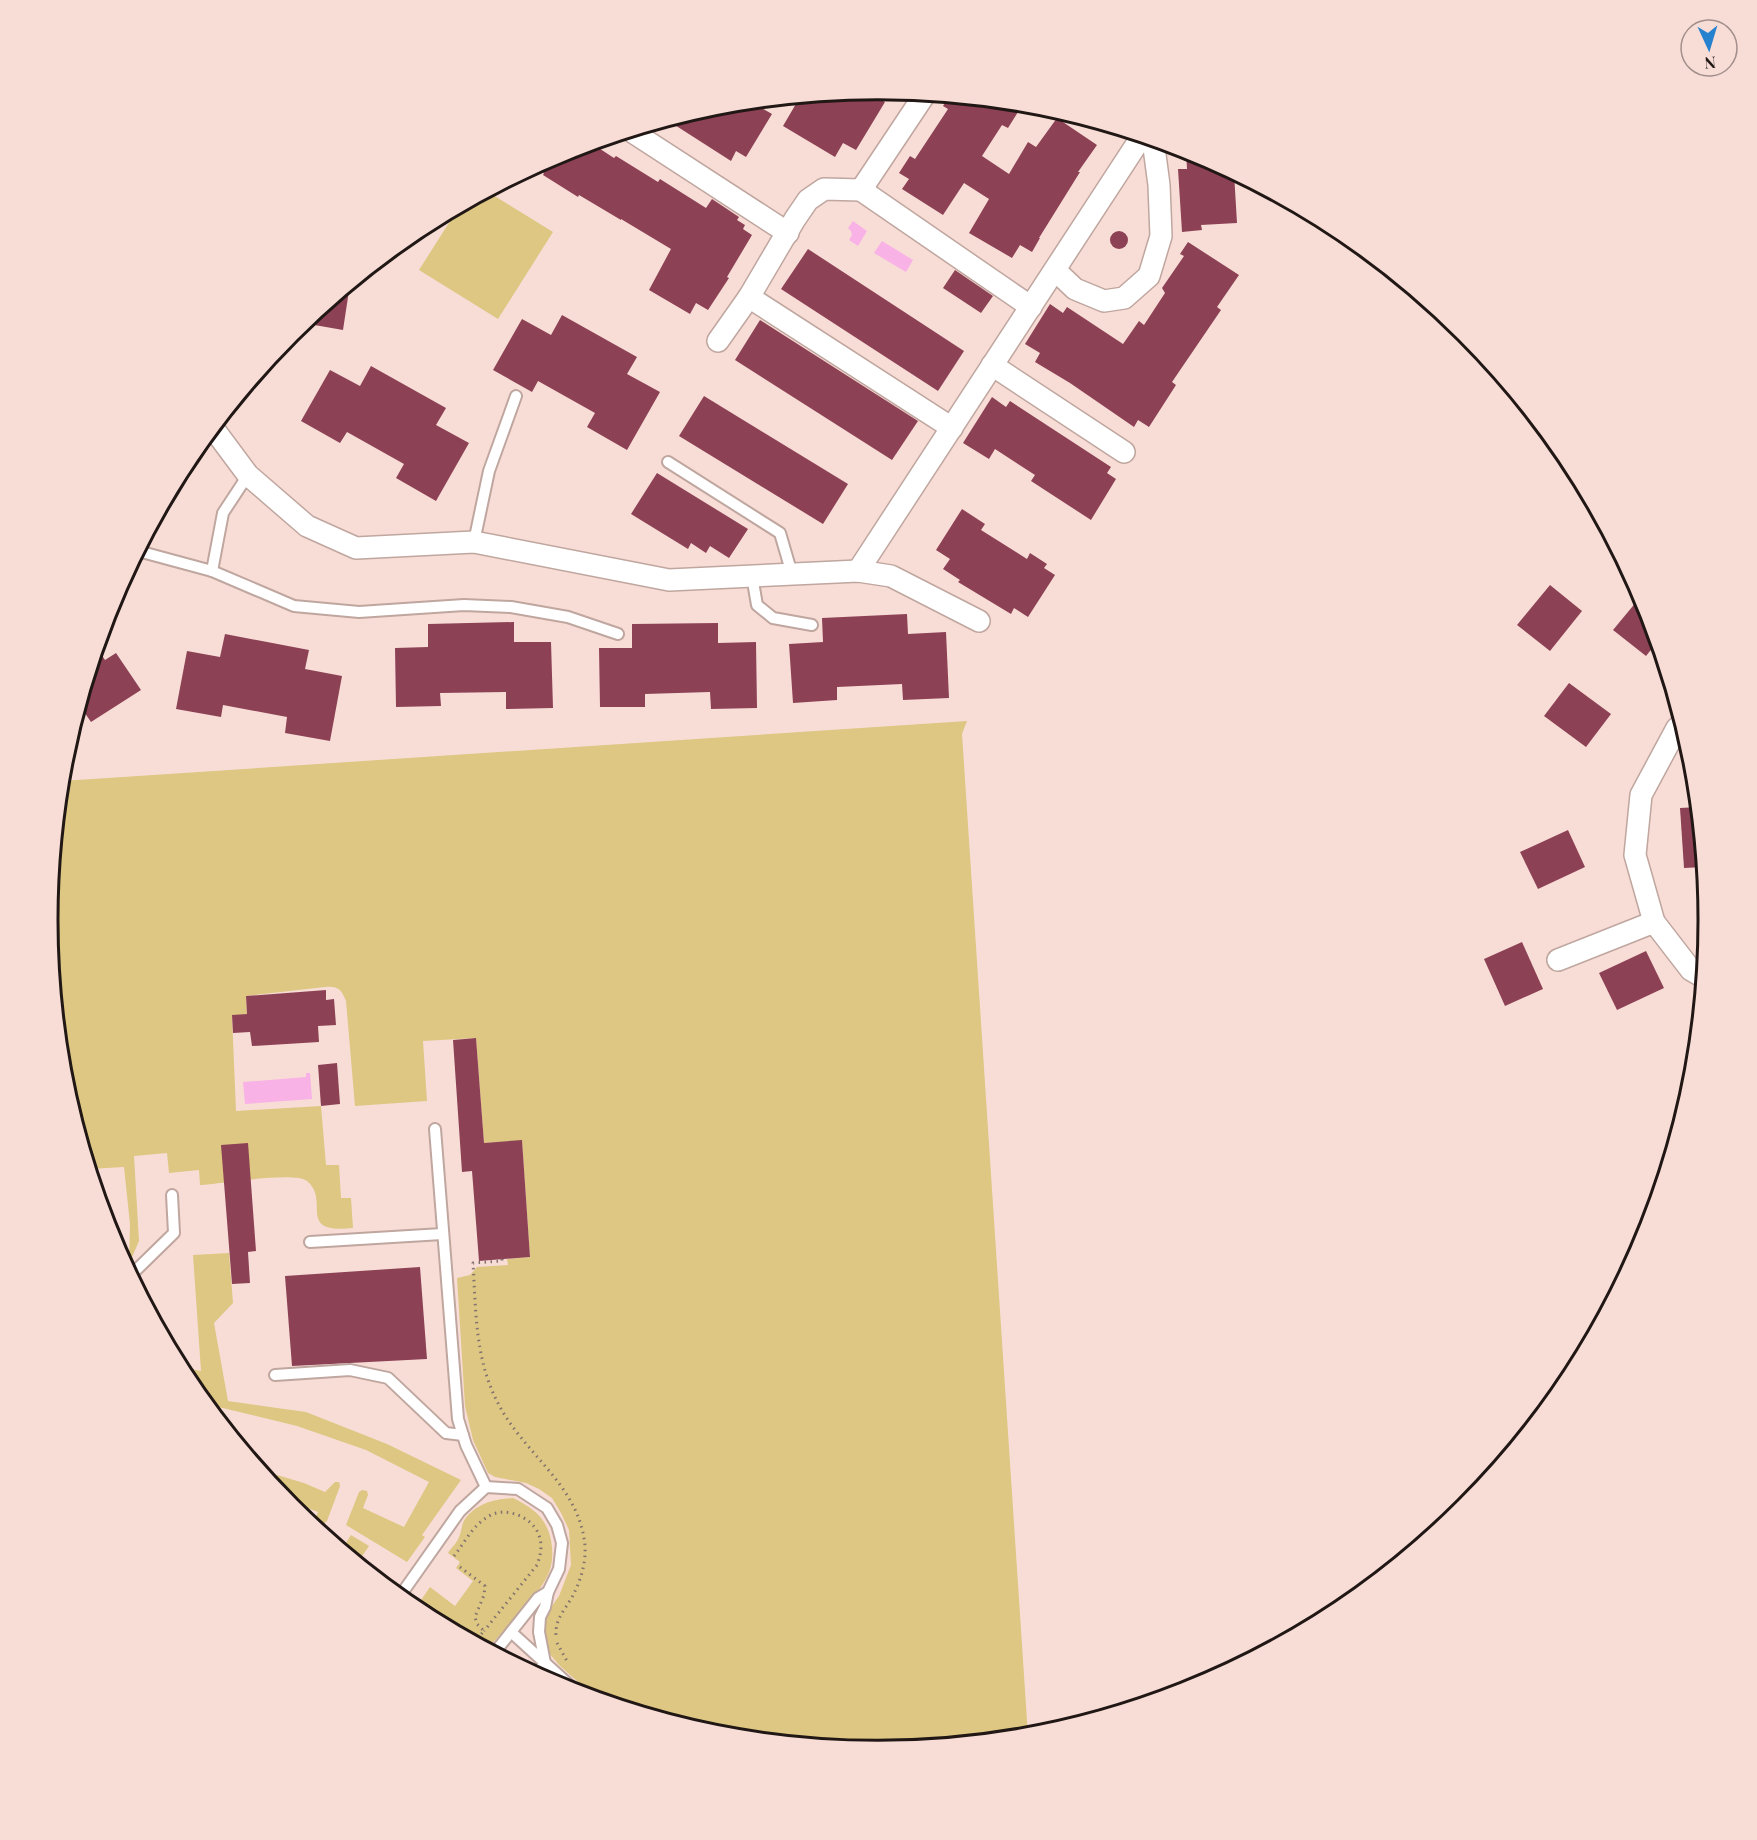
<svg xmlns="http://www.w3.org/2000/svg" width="1757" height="1840" viewBox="0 0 1757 1840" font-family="'Playfair Display',serif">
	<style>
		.green { fill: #ddc782 }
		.water { fill: #f8b2e6 }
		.building { fill: #8d4155 }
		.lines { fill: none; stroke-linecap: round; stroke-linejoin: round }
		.service-casing { stroke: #bfa69f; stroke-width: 14 }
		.minor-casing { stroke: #bfa69f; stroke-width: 24 }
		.path { stroke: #83726e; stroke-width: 3; stroke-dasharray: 1.5 4.5; stroke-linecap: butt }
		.service { stroke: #fff; stroke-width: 10 }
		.minor { stroke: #fff; stroke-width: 21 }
		.rim { fill: none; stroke: #211816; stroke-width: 3 }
	</style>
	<rect width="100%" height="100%" fill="#f8ddd7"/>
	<g class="green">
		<polygon points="488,192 553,232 498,319 419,270 459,207"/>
		<path d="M967,721l-5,13 66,1002 -150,14 -162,-16 -120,-36 -37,-33 -10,-12 -4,-14 -1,-14 3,-12 12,-17 12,-31 -2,-35 -8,-17 -9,-15 -13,-9 -13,-6 -31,-6 -7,-4 -15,-33 -8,-34 -8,-128 13,-3 7,-8 31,-2 -1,-6 23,-2 -8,-116 -38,2 -8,-105 -53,3 4,60 -72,5 -9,-105c-5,-12 -8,-15 -21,-14l-79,9 1,18 -15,2 4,95 85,-5 5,59h13l2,33h10l2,30c-58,6 -22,-27 -46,-47 -13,-10 -87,3 -107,4l-1,-15 -30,3 -2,-20 -33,3 5,85 -10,23 1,-40 -6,-57 -34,2 -26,-87 -16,-162 14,-139z"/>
		<polygon points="229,1253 233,1303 214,1323 228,1401 306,1412 387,1444 461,1480 422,1535 425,1537 407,1562 346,1525 359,1492 362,1490 367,1491 368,1495 363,1508 404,1527 429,1482 366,1450 297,1426 206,1404 188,1381 180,1367 201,1371 193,1255"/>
		<polygon points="260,1470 304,1483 325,1492 335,1482 339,1482 340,1486 327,1521 318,1529 313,1525 318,1512 286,1500"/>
		<path d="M513,1498c20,10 33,19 38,42 2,11 2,22 -2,32 -7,21 -45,58 -61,76l-73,-39 15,-22 25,19 18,-25 -17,-13 4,-6 -12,-9c3,-5 9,-10 11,-16 3,-6 2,-12 6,-18 12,-16 29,-20 48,-21z"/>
		<polygon points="351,1535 369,1546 358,1562 342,1549"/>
	</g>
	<g class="water">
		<polygon points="853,221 867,231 858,246 849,240 852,235 851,231 848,228"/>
		<polygon points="882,241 913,260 906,272 874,253"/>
		<polygon points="306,1073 310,1073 312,1099 245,1104 243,1082 306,1077"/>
	</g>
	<g class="building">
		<polygon points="866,91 885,102 856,150 843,143 835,157 783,126 800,97"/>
		<polygon points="949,96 1023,104 1008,128 1002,125 982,156 1009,174 1028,142 1036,147 1057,118 1097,145 1078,172 1080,172 1039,238 1040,238 1032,252 1020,245 1012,258 969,233 989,199 964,183 943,215 902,189 909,179 899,173 910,156 915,159 948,109 943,106"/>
		<polygon points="751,102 772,114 746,157 736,151 731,161 667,120 717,105"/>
		<polygon points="591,143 614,158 616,156 658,182 660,179 706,208 712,199 739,217 737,220 745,225 743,229 752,235 727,277 729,278 708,310 696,303 690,314 649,290 671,249 621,219 621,220 579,195 578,197 543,175 544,173 534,167 561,153"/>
		<polygon points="1186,150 1197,153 1234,173 1237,223 1201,225 1202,230 1182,232 1178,169 1187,169"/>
		<circle cx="1119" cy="240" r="9"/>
		<polygon points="1188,242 1239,275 1217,307 1221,310 1172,382 1176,385 1149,427 1138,420 1134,427 1070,383 1035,362 1040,353 1025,344 1050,304 1063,313 1067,307 1123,344 1139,321 1144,325 1165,293 1162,288 1184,256 1180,254"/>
		<polygon points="808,249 964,351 938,391 781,289"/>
		<polygon points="955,270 993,296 981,313 943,288"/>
		<polygon points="350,284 343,330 303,323"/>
		<polygon points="562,315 637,357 627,374 660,392 627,450 587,427 595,413 538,381 532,392 493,370 522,319 551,335"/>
		<polygon points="760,320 918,421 892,460 735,360"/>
		<polygon points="371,366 446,408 436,425 469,443 436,501 396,478 404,464 347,432 340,443 301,421 330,370 360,386"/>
		<polygon points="704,396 848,484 823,524 679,436"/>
		<polygon points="992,397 1006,407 1010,401 1111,467 1107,473 1116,479 1091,520 1031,481 1035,475 995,449 989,459 963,443"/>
		<polygon points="657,473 748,529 729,558 710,546 706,553 691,543 688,549 631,514"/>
		<polygon points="962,509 985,524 981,530 1027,559 1030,553 1047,564 1044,568 1055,575 1028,617 1014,608 1011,614 958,582 960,580 943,569 950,559 936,550"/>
		<polygon points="1550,585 1582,611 1550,651 1517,625"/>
		<polygon points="1642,595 1658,641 1646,656 1613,630"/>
		<polygon points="907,614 908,634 946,632 949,698 903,700 902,684 837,687 837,700 793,703 789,644 823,642 822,618"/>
		<polygon points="514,622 514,642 551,642 553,708 506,709 506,692 440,693 441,706 396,707 395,648 428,647 428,624"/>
		<polygon points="718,623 718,643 756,642 757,708 711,709 710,692 645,694 645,707 600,707 599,648 632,648 632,624"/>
		<polygon points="225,634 309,650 305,669 342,676 330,741 285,733 287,717 223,705 221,717 176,709 187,651 220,657"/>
		<polygon points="97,648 105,660 116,653 141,690 91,722 80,706"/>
		<polygon points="1569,683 1611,714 1586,747 1544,716"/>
		<polygon points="1698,807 1704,867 1684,868 1680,808"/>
		<polygon points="1568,830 1585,867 1538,889 1520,852"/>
		<polygon points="1522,942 1543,989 1505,1006 1484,959"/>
		<polygon points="1646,951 1664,988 1617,1010 1599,973"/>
		<polygon points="326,990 326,1000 334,999 336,1025 318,1026 319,1042 252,1046 250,1032 233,1033 232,1015 247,1014 246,996"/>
		<polygon points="476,1038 484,1143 522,1140 530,1257 479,1261 472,1171 462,1172 453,1040"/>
		<polygon points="337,1063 340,1104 321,1106 318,1065"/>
		<polygon points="248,1143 256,1251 248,1252 250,1283 232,1284 221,1145"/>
		<polygon points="420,1267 427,1359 292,1366 285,1276"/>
	</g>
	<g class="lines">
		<g class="service-casing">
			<g id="service">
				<polyline points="668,462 780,533 792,574"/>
				<polyline points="474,542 489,471 516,396"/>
				<polyline points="138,551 212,571 294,606 359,612 464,605 511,607 568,617 618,634"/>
				<polyline points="212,571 223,513 248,475"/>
				<polyline points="752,576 757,605 773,618 812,625"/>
				<polyline points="435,1129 458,1419 466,1445 486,1487"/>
				<polyline points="310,1242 442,1234"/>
				<polyline points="131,1275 174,1233 172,1195"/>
				<polyline points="275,1375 350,1370 388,1378 446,1433 463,1435"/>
				<polyline points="548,1592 538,1598 511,1632 577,1692"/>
				<polyline points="400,1596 460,1511 486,1487 518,1489 547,1508 557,1525 562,1543 559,1569 548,1592 545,1607 540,1617 539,1632 545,1663 536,1674"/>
				<polyline points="495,1652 511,1632"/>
			</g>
		</g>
		<g class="minor-casing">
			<g id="minor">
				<polyline points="631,131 788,233"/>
				<polyline points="861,190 1031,307"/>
				<polyline points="1055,270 1075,289 1104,301 1124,298 1149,276 1161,236 1159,185 1153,140"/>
				<polyline points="749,297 952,428"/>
				<polyline points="718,341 749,297 795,219 808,200 824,189 861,190 925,94"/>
				<polyline points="992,365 1124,452"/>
				<polyline points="213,428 248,475 307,526 356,548 474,542 669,580 858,571 891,576 979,621"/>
				<polyline points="858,571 1142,136"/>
				<polyline points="1683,724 1677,728 1641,795 1635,855 1654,922 1691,970 1703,977"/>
				<polyline points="1558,960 1654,922"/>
			</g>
		</g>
		<g class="path">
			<path d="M502,1259v2l-29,2c3,49 2,98 26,142 25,48 76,78 85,133 4,21 -3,43 -13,61 -8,13 -16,21 -15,37"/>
			<path d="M454,1556c11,-14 20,-33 37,-41 16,-8 40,2 47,18 5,11 3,21 -1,32l-53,66"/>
			<polyline points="460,1567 485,1586 484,1595 475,1617 477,1624 484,1631 475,1641"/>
			<polyline points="557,1643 568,1663"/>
		</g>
		<use href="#service" class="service"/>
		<use href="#minor" class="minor"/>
	</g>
	<path d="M0 0H1757V1840H0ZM58 920a820 820 0 1 1 1640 0a820 820 0 1 1-1640 0Z" fill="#f8ddd7" fill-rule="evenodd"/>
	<path class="rim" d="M58 920a820 820 0 1 1 1640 0a820 820 0 1 1-1640 0Z"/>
	<g transform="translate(1709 48) rotate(176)"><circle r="28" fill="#f8ddd7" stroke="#a28e8a" stroke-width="1.5"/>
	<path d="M0-4.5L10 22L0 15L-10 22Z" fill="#2681ce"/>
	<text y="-9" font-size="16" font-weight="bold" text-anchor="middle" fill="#211816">N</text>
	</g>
</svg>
